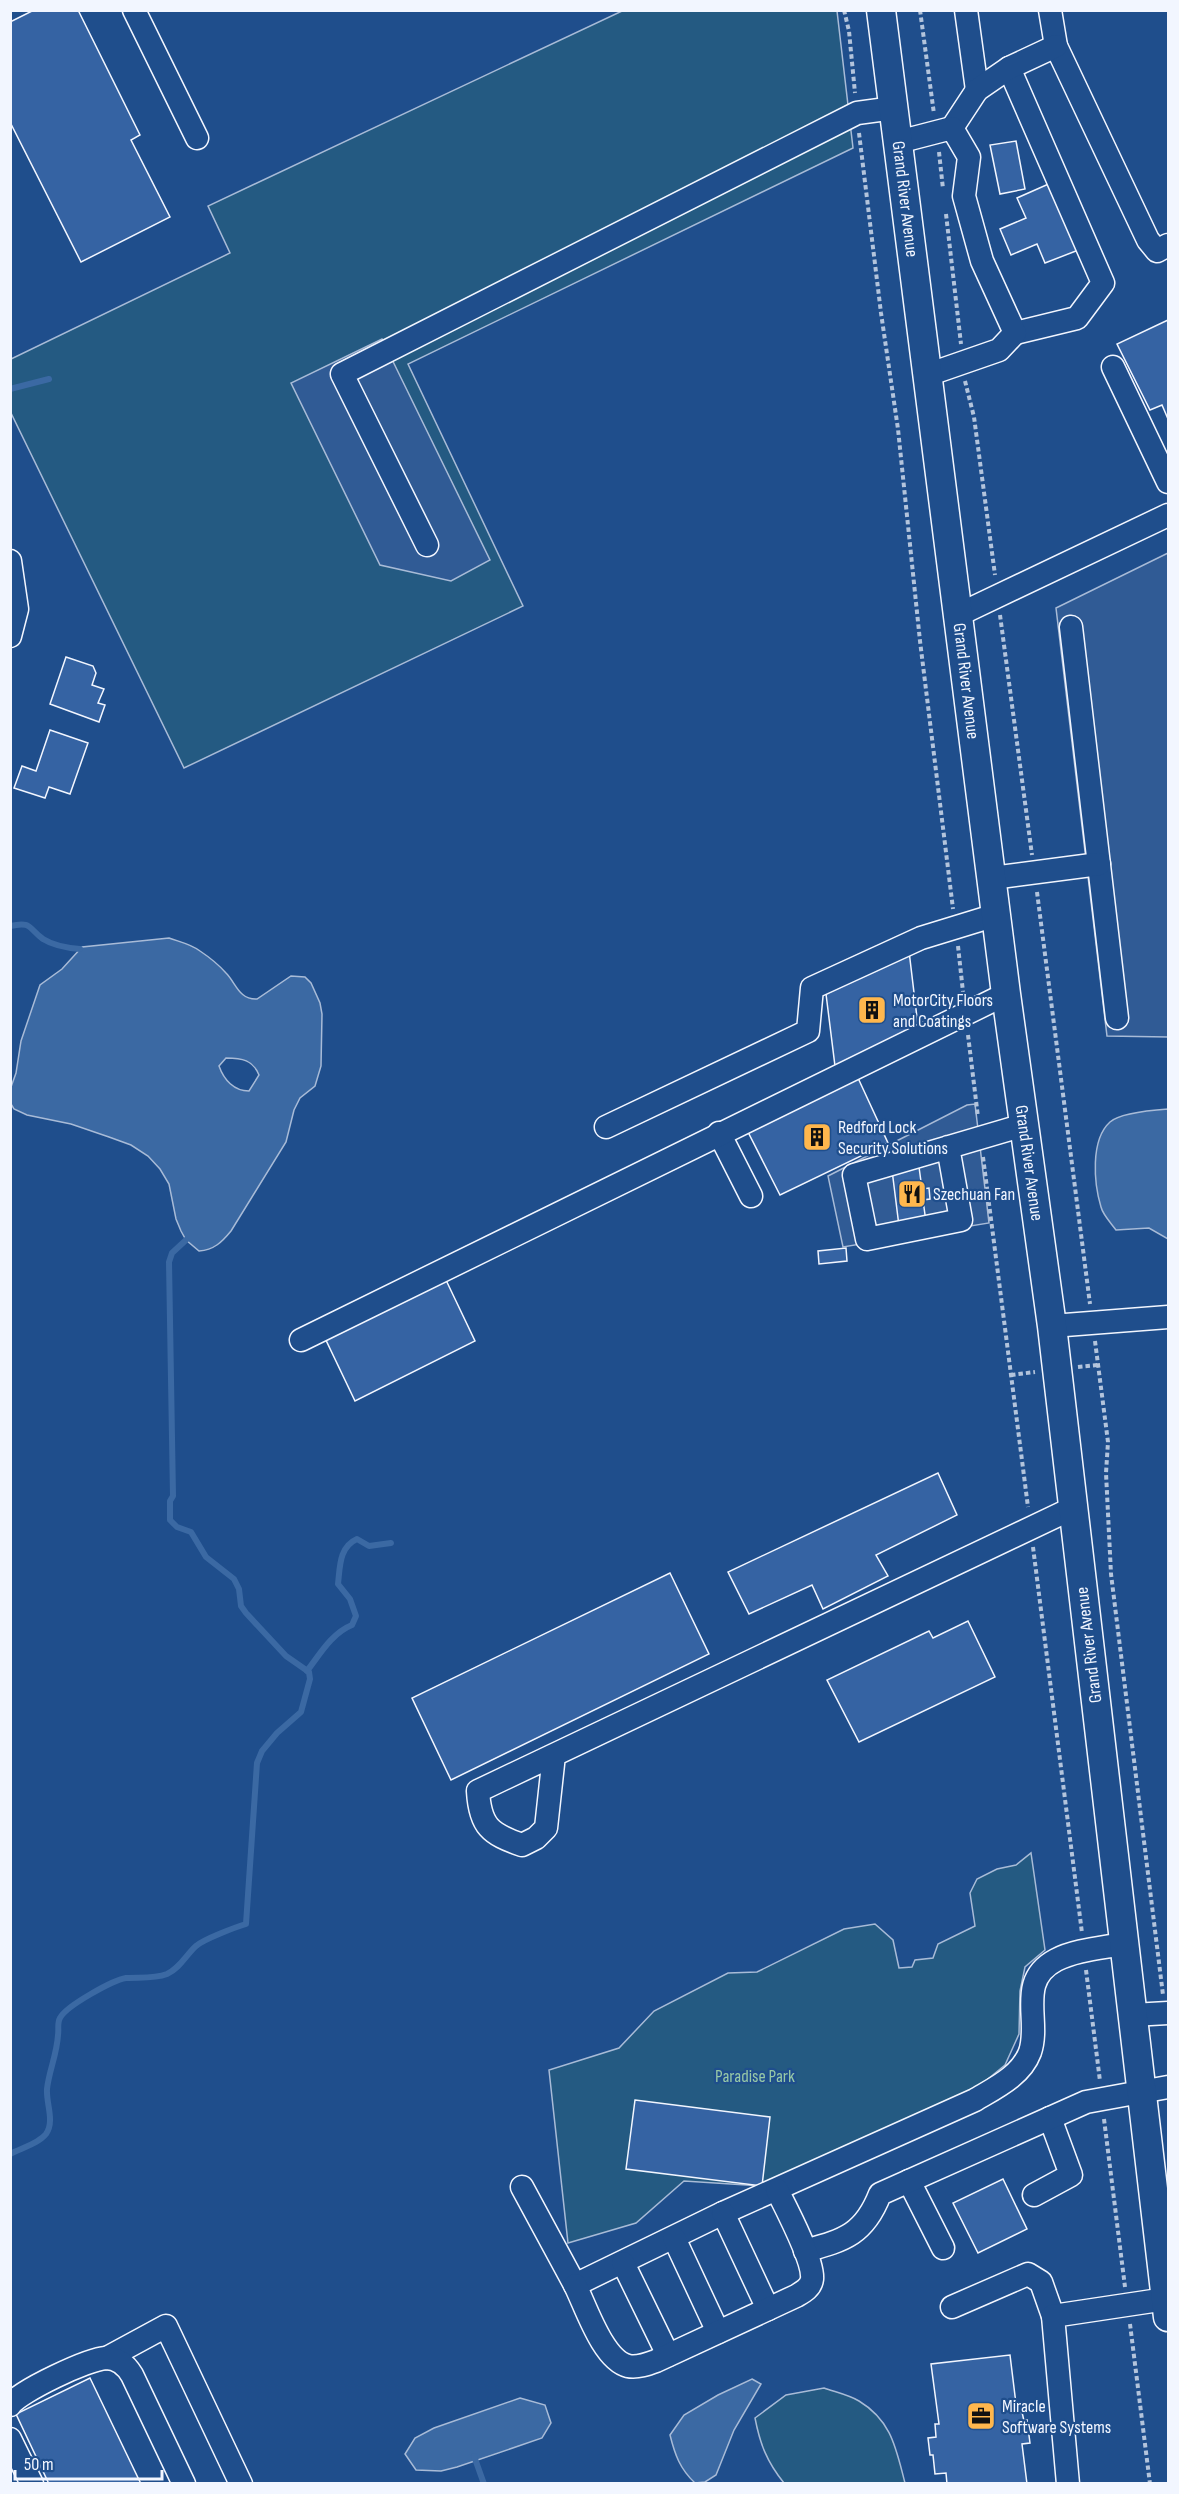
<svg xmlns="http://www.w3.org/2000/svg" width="1179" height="2494" viewBox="0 0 1179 2494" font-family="'Sofia Sans Condensed',sans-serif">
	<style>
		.green { fill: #245a82; stroke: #a8bbd7; stroke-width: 1.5 }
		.parking { fill: #305b95; stroke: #a8bbd7; stroke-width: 1.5 }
		.water { fill: #3b69a3; stroke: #a8bbd7; stroke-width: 1.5; fill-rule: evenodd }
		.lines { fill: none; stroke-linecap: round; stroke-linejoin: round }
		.stream { stroke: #3b69a3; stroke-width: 6 }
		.building { fill: #3563a3; stroke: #f2f6ff; stroke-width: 1.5 }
		.minor-casing { stroke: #f2f6ff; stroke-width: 25 }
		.major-casing { stroke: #f2f6ff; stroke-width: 31 }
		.path { stroke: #b3c4dc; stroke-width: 4; stroke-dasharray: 4.5 3; stroke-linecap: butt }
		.minor { stroke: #1f4e8c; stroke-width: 22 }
		.major { stroke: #1f4e8c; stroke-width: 28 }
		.labels { text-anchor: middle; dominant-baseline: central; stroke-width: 4.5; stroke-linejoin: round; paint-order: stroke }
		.street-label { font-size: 18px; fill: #f2f6ff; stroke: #1f4e8c }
		.poi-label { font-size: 18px; fill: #f2f6ff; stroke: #1f4e8c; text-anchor: start }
		.park-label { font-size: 18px; fill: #97c8a6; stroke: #1f4e8c }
	</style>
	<rect width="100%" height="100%" fill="#1f4e8c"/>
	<g class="green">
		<polygon points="622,11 837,11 853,148 408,364 523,606 184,768 11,413 11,359 230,253 208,206"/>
		<polygon points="1031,1853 1045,1950 1025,1967 1020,1991 1019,2034 1005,2065 972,2092 762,2186 684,2181 636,2223 568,2243 549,2070 619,2048 654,2011 728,1973 757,1972 844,1929 875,1924 893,1940 899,1968 912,1967 915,1960 933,1958 938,1944 975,1926 970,1893 977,1879 997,1869 1016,1865"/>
		<path d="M824,2388c11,4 25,7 35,13 33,20 37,48 46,82h-121c-17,-21 -24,-39 -29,-65l31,-23z"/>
	</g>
	<g class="parking">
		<polygon points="382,339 490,560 451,581 380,565 291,383"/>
		<polygon points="1168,553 1168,1037 1107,1036 1056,608"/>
		<polygon points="975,1104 989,1223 843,1247 828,1176 967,1105"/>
	</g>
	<g class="water">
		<path d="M169,938c11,4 22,6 31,13 9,6 19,14 26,22 10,10 13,27 31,26l34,-23 14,1 6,6 9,20 2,11 -1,52 -6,20 -15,12 -6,12 -8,32 -55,89c-9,11 -17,19 -32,20l-13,-11 -5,-9 -5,-12 -7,-35 -9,-15 -12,-13 -17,-11 -22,-8 -38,-13 -44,-9 -13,-6 -3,-5v-17l5,-14 5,-32 19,-56 22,-16 20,-22zM226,1058c16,0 27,2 33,17l-10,16c-15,0 -25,-11 -30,-25z"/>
		<path d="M1168,1109v130l-19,-11 -33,2c-5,-7 -13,-15 -15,-23 -7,-23 -11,-67 9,-85 10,-9 44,-12 58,-13z"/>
		<path d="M752,2379l9,5 -27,46 -18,45 -11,7 -10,1c-15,-14 -20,-28 -25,-48l14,-20 34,-20z"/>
		<polygon points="520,2398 545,2405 551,2423 542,2438 457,2467 441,2471 416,2470 405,2454 415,2438 434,2428"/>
	</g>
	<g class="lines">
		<g class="stream">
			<polyline points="10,389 49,379"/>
			<path d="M10,926c22,-5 18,2 33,13 11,7 25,9 37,10"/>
			<path d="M307,1671c13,-17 25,-38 45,-46l4,-9 -6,-17 -12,-15c2,-17 1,-37 19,-45l12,7 22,-3"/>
			<path d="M10,2154c11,-6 28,-10 36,-20 9,-13 0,-30 1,-45 2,-18 10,-35 11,-54 1,-6 -1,-12 2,-17 6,-12 53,-38 66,-40 13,-1 28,1 41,-4 13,-6 19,-19 29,-28 8,-7 40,-19 50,-22l11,-161 5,-12 15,-18 24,-21 9,-33 -1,-7 -23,-16 -40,-43 -5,-7 -2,-17 -5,-10 -28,-22 -15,-25 -14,-5 -7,-7v-19l3,-5 -4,-234 3,-9 14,-13"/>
			<polyline points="474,2456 484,2484"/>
		</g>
	</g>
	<g class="building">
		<polygon points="34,10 78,10 140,135 131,140 170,217 81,262 10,122 10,22"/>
		<polygon points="1016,141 1025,189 1000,194 990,145"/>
		<polygon points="1053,182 1081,249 1045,263 1037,244 1011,255 1000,229 1026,218 1017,198"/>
		<polygon points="1168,320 1168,419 1162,405 1150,410 1117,344"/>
		<polygon points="66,657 93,666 96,673 92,685 104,689 98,703 105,705 99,722 50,704"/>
		<polygon points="50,730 88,743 70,794 49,787 45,798 14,788 22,766 36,771"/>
		<polygon points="909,951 918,1026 835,1066 826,994"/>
		<polygon points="858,1078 888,1143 780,1195 747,1130"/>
		<polygon points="919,1167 922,1189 929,1188 930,1199 923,1200 926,1222 899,1226 892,1170"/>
		<polygon points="846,1248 847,1261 819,1264 818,1251"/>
		<polygon points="445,1278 475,1341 355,1401 324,1336"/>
		<polygon points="938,1473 957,1515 876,1555 888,1576 823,1609 812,1585 749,1614 728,1572"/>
		<polygon points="670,1573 709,1654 451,1780 412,1698"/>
		<polygon points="968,1621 995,1677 859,1742 827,1680 929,1631 933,1638"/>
		<polygon points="635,2100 770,2117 762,2186 626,2169"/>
		<polygon points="1003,2179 1027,2229 978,2253 953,2203"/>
		<polygon points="1010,2355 1017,2412 1022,2412 1024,2421 1027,2420 1030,2443 1022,2444 1027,2484 947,2484 946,2473 935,2474 933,2455 930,2455 928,2438 936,2437 935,2424 939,2424 931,2364"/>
		<polygon points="90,2378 141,2484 49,2484 16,2414"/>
	</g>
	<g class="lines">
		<g class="minor-casing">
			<g id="minor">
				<polyline points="134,10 197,138"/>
				<polyline points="966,10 977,90"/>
				<polyline points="1050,10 1056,46 1148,240 1157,251 1168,245"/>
				<polyline points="1009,68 1103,283 1077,318 1015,333"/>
				<polyline points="952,128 977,90 1009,68 1056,46"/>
				<polyline points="898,142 952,128 969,157 964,196 982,261 1015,333 999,350 927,375"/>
				<polyline points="1113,367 1168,482"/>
				<polyline points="427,545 342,374 857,113 894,108"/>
				<polyline points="10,561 17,609 10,636"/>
				<polyline points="958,615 1168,515"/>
				<polyline points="1071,627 1117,1018"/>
				<polyline points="992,878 1099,864"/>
				<polyline points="606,1127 808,1031 812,988 921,938 996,915"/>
				<polyline points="719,1133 751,1196"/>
				<polyline points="948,1147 961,1220 867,1239 854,1175 1024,1125"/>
				<polyline points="1052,1326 1168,1317"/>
				<polyline points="301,1340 1006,994"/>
				<path d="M554,1755l-8,73 -10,10 -14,7c-32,-11 -42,-19 -44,-54l595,-283"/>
				<polyline points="1132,2015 1168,2013"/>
				<polyline points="909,2181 943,2248"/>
				<path d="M522,2187l53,98 148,-72 252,-113c20,-12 46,-24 55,-48 11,-32 -14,-71 26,-92 19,-10 46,-12 67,-16"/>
				<polyline points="1034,2195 1071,2175 1050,2118"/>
				<polyline points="723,2213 768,2309"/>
				<polyline points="674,2238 718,2332"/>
				<path d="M805,2251c39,-11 59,-16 75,-57l206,-92 82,-15"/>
				<polyline points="623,2263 668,2355"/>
				<path d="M575,2285c11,22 28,75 53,81 9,2 20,-2 28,-5l140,-65c7,-4 15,-8 16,-17 2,-18 -26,-71 -35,-89"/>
				<polyline points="952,2307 1028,2274 1041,2282 1053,2316"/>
				<polyline points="107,2358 166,2326 241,2484"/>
				<path d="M10,2405c10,-14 78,-46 96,-47 12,0 20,7 26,17l52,109"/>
				<polyline points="10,2439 32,2484"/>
				<polyline points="1068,2484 1053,2316 1166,2299"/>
			</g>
		</g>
		<g class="major-casing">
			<polyline id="major" points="881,10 1006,994 1052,1326 1168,2317"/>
		</g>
		<g class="path">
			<polyline points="844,10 849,31 855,93"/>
			<polyline points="920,10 934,114"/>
			<polyline points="859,133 881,313 898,429 920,641 953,909"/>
			<polyline points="939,152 943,189"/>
			<polyline points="946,214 961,344"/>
			<polyline points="965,381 974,417 995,575"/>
			<polyline points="1000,615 1032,855"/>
			<polyline points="1037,892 1090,1304"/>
			<polyline points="958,946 963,992"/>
			<polyline points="968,1035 978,1117"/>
			<polyline points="983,1157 1028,1507"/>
			<polyline points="1095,1341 1108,1442 1106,1473 1111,1574 1163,1995"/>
			<polyline points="1078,1367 1098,1365"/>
			<polyline points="1011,1375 1035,1372"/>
			<polyline points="1033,1547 1082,1933"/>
			<polyline points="1086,1970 1100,2081"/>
			<polyline points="1104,2119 1125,2287"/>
			<polyline points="1130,2324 1150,2484"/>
		</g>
		<use href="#minor" class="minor"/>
		<use href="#major" class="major"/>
	</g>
	<defs>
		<g id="building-square" transform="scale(1.5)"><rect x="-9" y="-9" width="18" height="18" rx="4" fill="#ffb74d" stroke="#1f4e8c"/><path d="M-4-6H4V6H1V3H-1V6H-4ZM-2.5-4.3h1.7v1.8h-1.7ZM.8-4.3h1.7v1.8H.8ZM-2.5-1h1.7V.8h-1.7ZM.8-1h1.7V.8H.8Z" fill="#111"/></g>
		<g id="restaurant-square" transform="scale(1.5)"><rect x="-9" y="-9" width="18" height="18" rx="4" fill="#ffb74d" stroke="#1f4e8c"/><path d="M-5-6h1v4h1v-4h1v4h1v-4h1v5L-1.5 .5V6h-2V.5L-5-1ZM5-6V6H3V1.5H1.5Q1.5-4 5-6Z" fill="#111"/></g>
		<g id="office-square" transform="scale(1.5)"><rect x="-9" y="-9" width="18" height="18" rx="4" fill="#ffb74d" stroke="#1f4e8c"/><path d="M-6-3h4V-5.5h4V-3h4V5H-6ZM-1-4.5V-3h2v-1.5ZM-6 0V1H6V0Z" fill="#111"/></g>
	</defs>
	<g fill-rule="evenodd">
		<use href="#building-square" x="872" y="1010"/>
		<use href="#building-square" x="817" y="1137"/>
		<use href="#restaurant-square" x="912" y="1194"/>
		<use href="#office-square" x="981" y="2416"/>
	</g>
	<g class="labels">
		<g class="street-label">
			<text transform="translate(905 199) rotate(83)">Grand River Avenue</text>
			<text transform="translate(966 681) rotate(83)">Grand River Avenue</text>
			<text transform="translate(1029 1163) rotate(82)">Grand River Avenue</text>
			<text transform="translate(1089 1645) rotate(-97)">Grand River Avenue</text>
		</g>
		<g class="poi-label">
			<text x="893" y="1000">MotorCity Floors<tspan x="893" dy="21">and Coatings</tspan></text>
			<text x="838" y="1127">Redford Lock<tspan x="838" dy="21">Security Solutions</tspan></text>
			<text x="933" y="1194">Szechuan Fan</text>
			<text x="1002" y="2406">Miracle<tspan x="1002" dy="21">Software Systems</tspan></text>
		</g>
		<g class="park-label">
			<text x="755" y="2076">Paradise Park</text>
		</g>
	</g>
	<rect width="1179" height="2494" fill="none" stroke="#f2f6ff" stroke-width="24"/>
	<path d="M15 2470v9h147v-9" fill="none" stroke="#f2f6ff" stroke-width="3"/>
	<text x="24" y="2470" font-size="18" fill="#f2f6ff" stroke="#1f4e8c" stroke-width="4.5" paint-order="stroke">50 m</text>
</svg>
